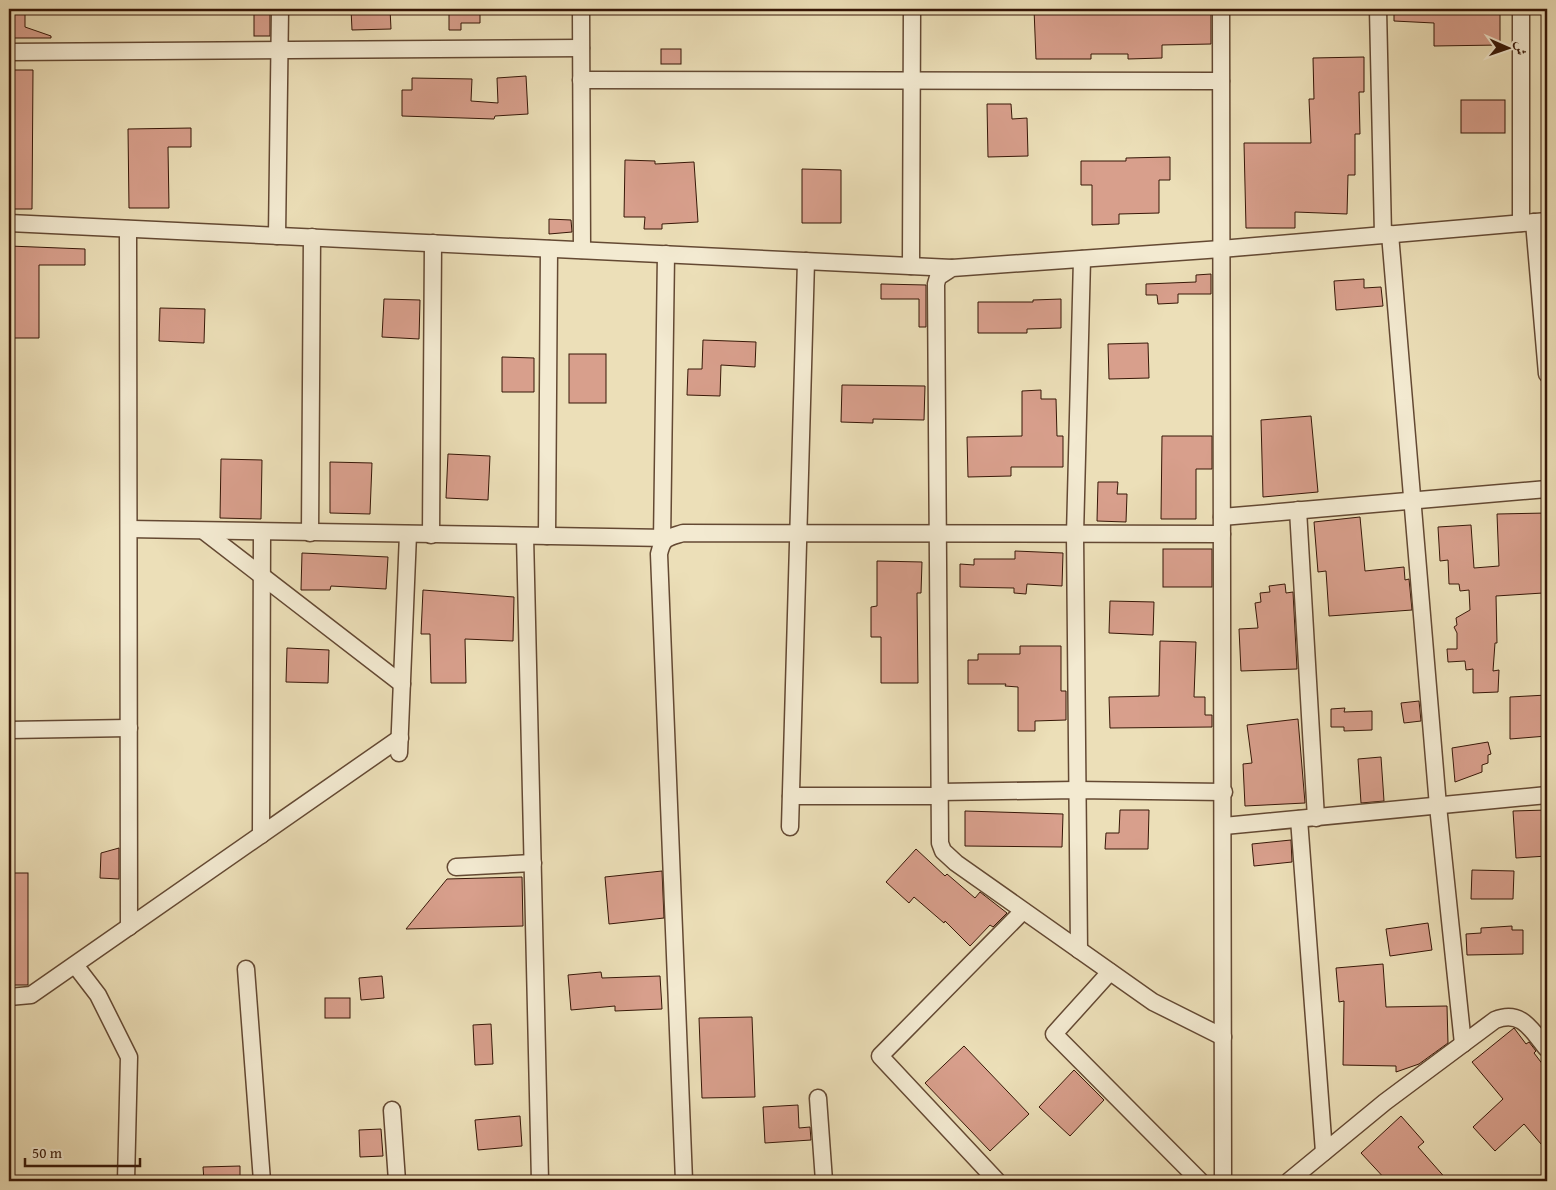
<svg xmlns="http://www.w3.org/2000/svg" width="1556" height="1190" viewBox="0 0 1556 1190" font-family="'Gentium Book Plus',Amiri,serif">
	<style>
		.building { fill: #d89f8c; stroke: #371707 }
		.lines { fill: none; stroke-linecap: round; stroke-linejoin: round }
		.minor-casing { stroke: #644933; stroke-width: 19 }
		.minor { stroke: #f3ead1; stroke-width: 16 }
	</style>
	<rect width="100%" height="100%" fill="#ecdfb8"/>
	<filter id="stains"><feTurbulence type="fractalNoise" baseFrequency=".004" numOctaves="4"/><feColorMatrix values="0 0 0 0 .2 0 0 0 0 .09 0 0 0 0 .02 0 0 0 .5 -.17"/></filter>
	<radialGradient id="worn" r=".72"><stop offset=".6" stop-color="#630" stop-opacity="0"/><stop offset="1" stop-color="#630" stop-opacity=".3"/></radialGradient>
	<g class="building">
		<polygon points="9,9 25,9 25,27 51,36 51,38 9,38"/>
		<rect x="254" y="9" width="16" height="27"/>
		<polygon points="351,9 390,9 391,29 352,30"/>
		<polygon points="449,9 480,9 480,23 461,23 461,30 449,30"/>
		<polygon points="1034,9 1100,9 1100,13 1127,13 1127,11 1211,9 1211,44 1162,45 1162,58 1128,59 1128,54 1091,54 1091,59 1036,59"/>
		<polygon points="1407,9 1500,10 1500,45 1434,46 1434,23 1394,21 1394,11 1407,11"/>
		<rect x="661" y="49" width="20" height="15"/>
		<polygon points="1364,57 1364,92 1359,92 1360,134 1355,134 1355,175 1348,175 1347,214 1295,212 1295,228 1246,228 1244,143 1311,143 1309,99 1314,99 1313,58"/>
		<polygon points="9,70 33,70 32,209 9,209"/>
		<polygon points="526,76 528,114 495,116 494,119 402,116 402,90 412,90 412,78 472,79 471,101 498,103 497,78"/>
		<rect x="1461" y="100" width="44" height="33"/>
		<polygon points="987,104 1011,104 1012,119 1027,118 1028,156 988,157"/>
		<polygon points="191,128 191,147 168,147 169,208 129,208 128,129"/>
		<polygon points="1170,157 1170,180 1159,180 1159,213 1119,214 1119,224 1092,225 1092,185 1081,185 1081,161 1126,161 1126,158"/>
		<polygon points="625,160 655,161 655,164 694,162 698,222 662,224 662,229 644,229 645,217 624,217"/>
		<polygon points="802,169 841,170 841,223 802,223"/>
		<polygon points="549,219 571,220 572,232 549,234"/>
		<polygon points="9,246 85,249 85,265 39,265 39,338 9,338"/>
		<polygon points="1211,274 1211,294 1178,294 1178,303 1158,304 1157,295 1146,295 1146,284 1196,282 1196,275"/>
		<polygon points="1364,279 1364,288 1381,287 1383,306 1336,310 1334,281"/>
		<polygon points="881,284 926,285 926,327 919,327 919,299 881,299"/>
		<polygon points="384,299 420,300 419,339 382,337"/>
		<polygon points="1061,299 1061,328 1027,329 1027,333 978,333 978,302 1033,302 1033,300"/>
		<polygon points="160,308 205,309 204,343 159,341"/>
		<polygon points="703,340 756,342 755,367 721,365 720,396 687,395 688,369 702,369"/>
		<polygon points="1148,343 1149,378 1109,379 1108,344"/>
		<rect x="569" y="354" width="37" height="49"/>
		<polygon points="502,357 534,358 534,392 502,392"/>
		<polygon points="842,385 925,386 924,420 873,419 873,423 841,422"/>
		<polygon points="1041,390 1041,399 1056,399 1057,436 1063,436 1063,467 1011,467 1011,476 968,477 967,437 1022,436 1022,391"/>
		<polygon points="1311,416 1318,492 1263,497 1261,420"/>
		<polygon points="1162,436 1212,436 1212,469 1196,469 1196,519 1161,519"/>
		<polygon points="448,454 490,456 488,500 446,498"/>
		<polygon points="221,459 262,460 261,519 220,518"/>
		<polygon points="330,462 372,463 370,514 330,513"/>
		<polygon points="1098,482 1118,482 1117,494 1127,494 1126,522 1097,521"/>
		<polygon points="1547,513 1543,593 1496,596 1497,643 1495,643 1493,671 1499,670 1498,692 1473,693 1473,669 1466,670 1465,661 1448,662 1447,649 1457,649 1457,633 1454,627 1457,625 1456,618 1470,610 1469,590 1460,591 1459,584 1449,584 1448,560 1440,561 1438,527 1471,525 1474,568 1499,566 1497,514"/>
		<polygon points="1360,517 1365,571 1404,567 1405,580 1409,579 1412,610 1329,616 1326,571 1318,572 1314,522"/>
		<rect x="1163" y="549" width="49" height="38"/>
		<polygon points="1015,551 1063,553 1062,586 1027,584 1026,594 1014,593 1014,588 960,587 960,564 974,565 974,559 1015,559"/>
		<polygon points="302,553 388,557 386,589 331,586 330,590 301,590"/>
		<polygon points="877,561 922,562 921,593 917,593 918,683 881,683 881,637 871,637 871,607 877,606"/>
		<polygon points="1285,584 1286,593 1293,592 1297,669 1241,671 1239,629 1258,628 1255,603 1261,602 1260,593 1270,592 1269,586"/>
		<polygon points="423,590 514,597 513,641 465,639 466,683 431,683 430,634 421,634"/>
		<polygon points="1110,601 1154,602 1153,635 1109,633"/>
		<polygon points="1160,641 1196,642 1194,697 1205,697 1205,715 1212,715 1212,727 1110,728 1109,697 1159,696"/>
		<polygon points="1020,646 1061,646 1061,691 1066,691 1066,720 1035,721 1035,731 1018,731 1018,687 1005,686 1006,684 968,684 968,660 978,660 978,654 1020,654"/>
		<polygon points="287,648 329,650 328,683 286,682"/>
		<polygon points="1547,695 1547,736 1510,739 1510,697"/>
		<polygon points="1419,701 1421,721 1404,723 1401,703"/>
		<polygon points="1345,708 1344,712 1372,711 1372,730 1344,731 1344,727 1331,727 1331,709"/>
		<polygon points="1298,719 1305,803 1245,806 1243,764 1252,763 1247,725"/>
		<polygon points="1488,742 1491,754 1488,755 1488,763 1482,765 1482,772 1455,782 1452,748"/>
		<polygon points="1381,757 1384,801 1361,803 1358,759"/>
		<polygon points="1120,810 1149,810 1148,849 1105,849 1106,833 1119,833"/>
		<polygon points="1547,810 1547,856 1516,858 1513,811"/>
		<polygon points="965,811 1063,814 1062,847 965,846"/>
		<polygon points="1291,840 1292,862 1254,866 1252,844"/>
		<polygon points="119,848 119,879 100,878 101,853"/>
		<polygon points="916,849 945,876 947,874 975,898 980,892 1007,913 993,927 990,925 970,946 945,921 944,923 914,897 909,903 886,882"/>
		<polygon points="1472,870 1514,871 1513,899 1471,899"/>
		<polygon points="662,871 664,918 609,924 605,877"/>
		<rect x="9" y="873" width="19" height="112"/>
		<polygon points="522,877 523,926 406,929 447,879"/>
		<polygon points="1428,923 1432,950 1390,956 1386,929"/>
		<polygon points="1512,926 1512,930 1523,930 1523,954 1467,955 1466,934 1481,933 1481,928"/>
		<polygon points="1383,964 1386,1007 1447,1006 1448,1043 1419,1064 1396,1072 1396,1066 1343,1065 1344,1001 1339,1002 1336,968"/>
		<polygon points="601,972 602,978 660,976 662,1009 615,1011 615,1006 571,1010 568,975"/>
		<polygon points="382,976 384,998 361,1000 359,978"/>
		<rect x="325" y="998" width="25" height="20"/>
		<polygon points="752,1017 755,1097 702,1098 699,1018"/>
		<polygon points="491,1024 493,1064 475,1065 473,1025"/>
		<polygon points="1514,1028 1526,1044 1529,1042 1536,1051 1534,1053 1547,1070 1547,1151 1524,1124 1495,1151 1473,1127 1503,1099 1472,1062"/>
		<polygon points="964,1046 1029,1114 990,1151 925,1083"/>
		<polygon points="1074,1070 1104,1100 1070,1136 1039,1107"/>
		<polygon points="798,1105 799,1128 810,1127 811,1140 765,1143 763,1107"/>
		<polygon points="520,1116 522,1146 478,1150 475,1120"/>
		<polygon points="1401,1116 1424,1142 1418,1147 1448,1181 1387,1181 1361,1153"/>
		<polygon points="381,1129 383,1156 360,1157 359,1130"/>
		<polygon points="240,1166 240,1181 204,1181 203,1167"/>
	</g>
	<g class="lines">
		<g class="minor-casing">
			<g id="minor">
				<polyline points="581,9 582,250"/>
				<polyline points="1221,9 1223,1181"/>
				<polyline points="1378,9 1383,235"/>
				<polyline points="9,52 581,48"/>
				<polyline points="581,80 1221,81"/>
				<polyline points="1534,222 1547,374"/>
				<polyline points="9,223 952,268"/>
				<polyline points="1521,223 1521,9"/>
				<polyline points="128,229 129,927"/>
				<polyline points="1390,234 1438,806 1463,1044"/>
				<polyline points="277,236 280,9"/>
				<polyline points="911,266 912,9"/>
				<polyline points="1298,510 1316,818"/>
				<polyline points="1222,517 1547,489"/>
				<polyline points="129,529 667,538"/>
				<polyline points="205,532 402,684"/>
				<polyline points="310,533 312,237"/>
				<polyline points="431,535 433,243"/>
				<polyline points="525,536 540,1181"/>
				<polyline points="547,536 549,249"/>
				<polyline points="662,542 666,254"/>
				<polyline points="9,730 129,728"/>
				<polyline points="399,753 408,534"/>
				<polyline points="939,792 1076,790 1224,792"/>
				<polyline points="791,796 940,796"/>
				<polyline points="1299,819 1324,1152"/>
				<polyline points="1224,826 1547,795"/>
				<polyline points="790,827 806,261"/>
				<polyline points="261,835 262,533"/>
				<polyline points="456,867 533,863"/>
				<polyline points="1079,950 1075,535 1082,259"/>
				<polyline points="75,965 98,995 129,1057 126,1181"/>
				<polyline points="246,969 262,1181"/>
				<polyline points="1110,972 1054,1034 1200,1181"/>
				<polyline points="9,997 31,995 400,738"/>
				<polyline points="1223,1037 1153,1002 956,863 943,851 940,843 936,284 938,277 952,268 1221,249 1547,221"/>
				<polyline points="818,1098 824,1181"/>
				<polyline points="392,1110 397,1181"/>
				<path d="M684,1181l-25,-627c4,-17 8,-16 24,-21l539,1"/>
				<polyline points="997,1181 880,1056 1023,911"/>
				<path d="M1289,1181l96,-79 110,-82c27,-11 37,11 52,29"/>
			</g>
		</g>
		<use href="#minor" class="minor"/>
	</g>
	<rect width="1556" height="1190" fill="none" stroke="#ecdfb8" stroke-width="30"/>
	<rect x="10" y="10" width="1536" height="1170" fill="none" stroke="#371707" stroke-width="2.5"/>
	<rect x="15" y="15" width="1526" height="1160" fill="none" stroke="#371707"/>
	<g transform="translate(1508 48) rotate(92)" stroke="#f3ead1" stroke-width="4" paint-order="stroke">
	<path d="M0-4L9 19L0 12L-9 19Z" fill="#371707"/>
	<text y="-8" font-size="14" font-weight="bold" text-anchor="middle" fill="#371707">ش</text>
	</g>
	<path d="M25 1158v8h115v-8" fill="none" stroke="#371707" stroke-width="2.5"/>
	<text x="32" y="1158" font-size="15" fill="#371707" stroke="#f3ead1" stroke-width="4" paint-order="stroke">50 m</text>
	<rect width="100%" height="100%" filter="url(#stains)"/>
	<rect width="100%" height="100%" fill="url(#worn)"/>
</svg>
